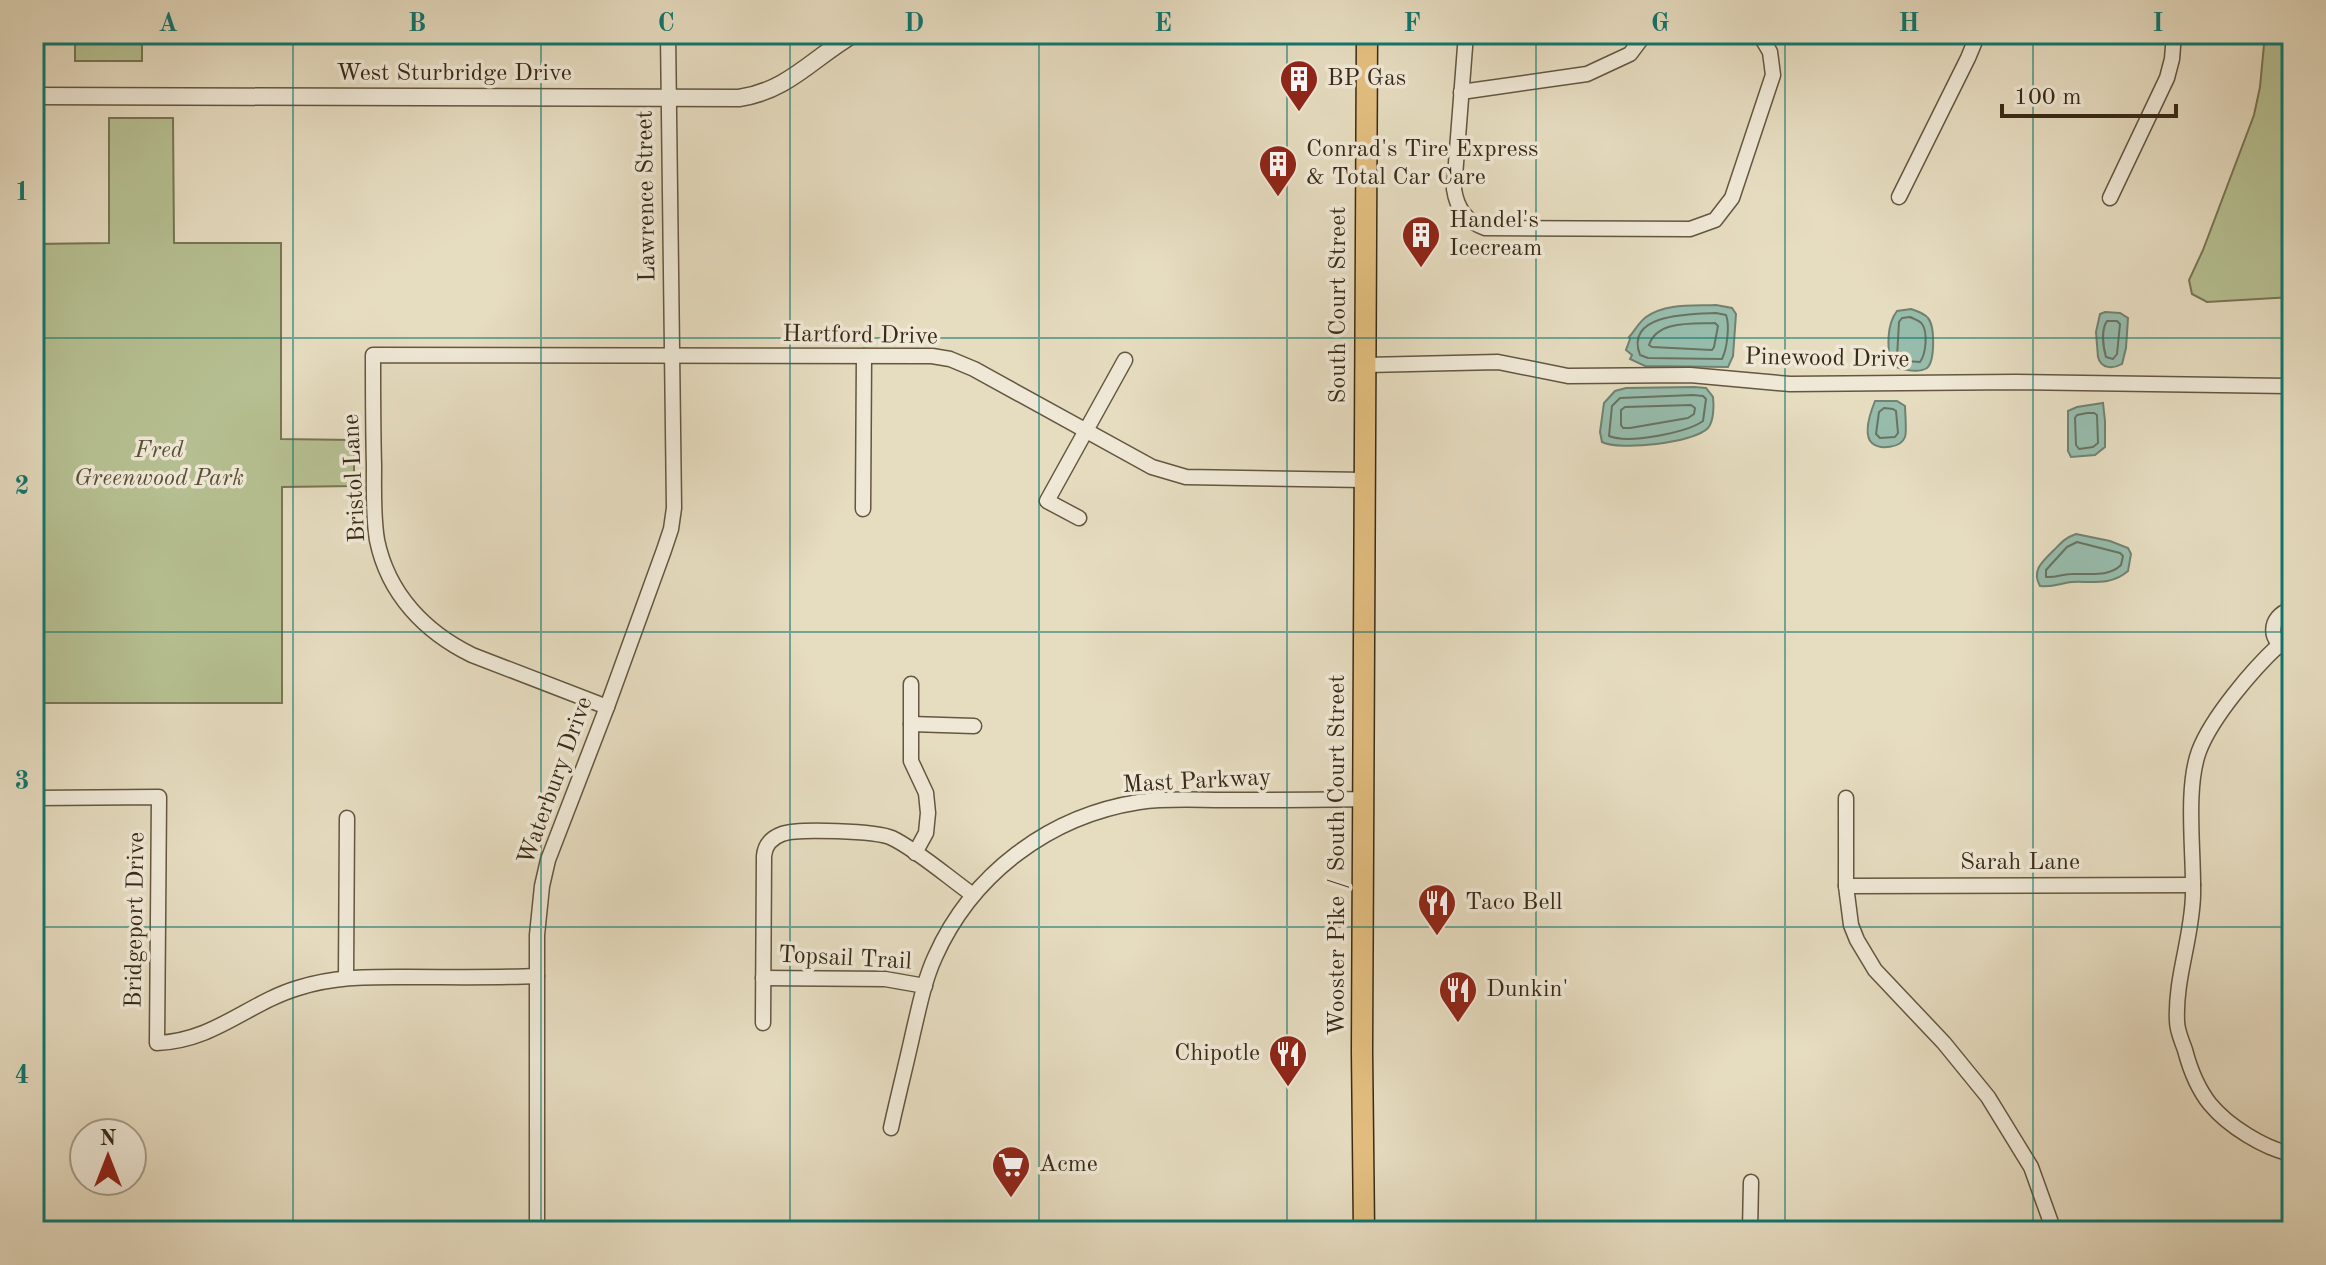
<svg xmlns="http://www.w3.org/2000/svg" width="2326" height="1265" viewBox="0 0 2326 1265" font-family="'Old Standard TT',serif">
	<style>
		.green { fill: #b6c092; stroke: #787554; stroke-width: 2 }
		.water { fill: #97bcac; stroke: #718270; stroke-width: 2 }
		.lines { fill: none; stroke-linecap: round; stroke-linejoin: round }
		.shore { stroke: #687361; stroke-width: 2 }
		.minor-casing { stroke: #645640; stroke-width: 17 }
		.tertiary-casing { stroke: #645640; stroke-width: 19 }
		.primary-casing { stroke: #392a16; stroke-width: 23 }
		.minor { stroke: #efe8d6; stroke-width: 14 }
		.tertiary { stroke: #efe8d6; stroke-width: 16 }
		.primary { stroke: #e3be80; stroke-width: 20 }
		.grid { fill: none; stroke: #0f766e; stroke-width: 2; stroke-opacity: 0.55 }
		.labels { text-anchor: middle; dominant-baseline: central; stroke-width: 7; stroke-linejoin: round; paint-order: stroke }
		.street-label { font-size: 24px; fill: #392a16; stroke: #efe8d6 }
		.poi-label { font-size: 24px; fill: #392a16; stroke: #efe8d6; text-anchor: start }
		.park-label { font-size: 24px; font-style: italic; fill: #585035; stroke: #efe8d6 }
		.neatline { fill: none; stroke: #0f766e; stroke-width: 3 }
		.grid-label { font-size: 26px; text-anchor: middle; font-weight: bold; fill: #0f766e }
	</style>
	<rect width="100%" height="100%" fill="#e6dcc0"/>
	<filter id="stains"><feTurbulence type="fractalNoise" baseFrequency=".0025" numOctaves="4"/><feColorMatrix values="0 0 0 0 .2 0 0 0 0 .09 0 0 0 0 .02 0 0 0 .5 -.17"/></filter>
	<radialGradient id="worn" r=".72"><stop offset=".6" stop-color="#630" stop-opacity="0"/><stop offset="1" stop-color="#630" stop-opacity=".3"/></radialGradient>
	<g class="green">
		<rect x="75" y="34" width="67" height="27"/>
		<polygon points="2265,34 2292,34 2292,297 2207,302 2192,294 2189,280 2203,250 2254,115 2260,87"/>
		<polygon points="109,118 173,118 174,243 281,243 281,439 354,440 354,486 282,487 282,703 34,703 34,244 109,243"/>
	</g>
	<g class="water">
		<path d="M1716,305l16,3 4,6 -3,42 -5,11 -83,-1 -15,-7 2,-4 -6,-5 4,-11 -1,-2c6,-6 9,-14 17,-20 20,-14 46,-11 70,-12z"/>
		<path d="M1911,309c6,2 13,4 17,9 7,8 7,43 -1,50 -10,6 -29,1 -37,-4 -2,-17 -4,-39 7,-53z"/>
		<path d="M2105,312l15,1 8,5 -2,30 -4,16c-9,5 -21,5 -24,-7l-2,-25 4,-18z"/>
		<path d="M1694,387l12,1 7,9c1,8 1,24 -5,31 -14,15 -88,23 -106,14l-2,-10 4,-29 11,-12 11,-3z"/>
		<path d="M1875,401h22l8,5c0,6 2,26 0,31 -4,11 -25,13 -33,6 -10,-9 -1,-32 3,-42z"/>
		<polygon points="2103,403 2105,421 2105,447 2095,455 2071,457 2068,451 2068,411 2077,407"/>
		<path d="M2076,534l34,7 18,7 3,6 -3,17c-17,15 -37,10 -56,11 -12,1 -19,6 -32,4 -9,-16 3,-25 14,-36 8,-8 11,-12 22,-16z"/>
	</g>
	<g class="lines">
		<g class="shore">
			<path d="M1716,313l10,2c4,10 1,34 -4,44l-74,-1 -8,-3c-16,-42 52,-41 76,-42z"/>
			<path d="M1910,317c4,2 9,3 12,7 6,8 4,30 -2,38l-14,-1 -9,-4 2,-35 3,-4z"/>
			<path d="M2107,321h10l3,3 -3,30 -4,5 -7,-2c-3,-11 -5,-27 1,-36z"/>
			<path d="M1715,323l3,3 -4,21 -2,3 -60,-3 -3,-2c8,-25 44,-21 66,-22z"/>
			<path d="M1693,395l10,1 3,3 -3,22c-17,12 -75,23 -94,15l3,-30 8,-8z"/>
			<polygon points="1691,405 1695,408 1694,414 1688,418 1630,428 1623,428 1621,425 1621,410 1625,407"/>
			<polygon points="1884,408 1893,409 1896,411 1898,433 1895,437 1880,438 1876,434 1879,412"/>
			<polygon points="2087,413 2094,413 2097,415 2098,443 2093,447 2079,449 2076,445 2075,418 2077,415"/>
			<path d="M2077,542l43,11 3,3 -2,9c-13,13 -33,8 -50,9 -9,0 -15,4 -25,3v-7l21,-23z"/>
		</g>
		<g class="minor-casing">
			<g id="minor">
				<path d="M1466,34l-12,155c3,20 12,32 31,39l205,1 25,-9 17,-22 41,-123 -3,-23 -7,-12 -8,-6"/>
				<polyline points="1461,92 1587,74 1630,54 1645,34"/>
				<polyline points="1899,197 1968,58 1978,34"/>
				<polyline points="2110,198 2167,78 2172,59 2174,34"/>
				<polyline points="1366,365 1498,362 1568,376 1690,375 1790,384 2016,382 2290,386"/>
				<polyline points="863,509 864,356"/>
				<polyline points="1079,518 1047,501 1125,360"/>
				<path d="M2292,609c-25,7 -25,35 0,42"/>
				<path d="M2279,645c-26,24 -67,72 -80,106 -14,38 -5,101 -6,144 -1,43 -18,83 -16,126 0,10 5,20 8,29 5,19 13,39 25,54 18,22 55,45 82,50"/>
				<polyline points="911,684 911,761 926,793 928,813 926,833 915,853"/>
				<path d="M607,707l-135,-52c-47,-23 -84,-61 -95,-115 -4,-24 -3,-49 -3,-74 -1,-37 -1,-74 -1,-111l559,1 18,3 24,10 178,98 34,10 179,3"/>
				<polyline points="911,724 974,726"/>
				<path d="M34,798l125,-1 -2,246c57,-2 91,-40 141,-55 38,-12 71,-11 110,-11 43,0 86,1 129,-1"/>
				<polyline points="1846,798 1846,886 1851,925 1857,940 1875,970 1944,1043 1988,1097 2031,1167 2054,1231"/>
				<polyline points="1846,886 2193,885"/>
				<polyline points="346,977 347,818"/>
				<polyline points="763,978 885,979 925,986"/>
				<path d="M763,1023l1,-167c1,-11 7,-18 18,-22 15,-6 95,-3 110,4 25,12 57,40 81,57"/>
				<path d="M891,1128c7,-32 15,-63 22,-95 6,-25 11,-52 22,-76 37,-83 114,-141 204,-155 28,-4 57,-2 85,-2 47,0 93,0 140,-1"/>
				<polyline points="82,1231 97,1229 537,1231"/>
				<polyline points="537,1231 537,935 542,886 548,860 607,707 664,550 671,529 674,508 668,34"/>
				<polyline points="742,1231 858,1231"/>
				<polyline points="1750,1231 1751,1182"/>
			</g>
		</g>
		<g class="tertiary-casing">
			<path id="tertiary" d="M34,96l705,2c49,-7 75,-41 115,-64"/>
		</g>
		<g class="primary-casing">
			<polyline id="primary" points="1364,1231 1362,1051 1367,34"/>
		</g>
		<use href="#minor" class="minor"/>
		<use href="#tertiary" class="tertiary"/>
		<use href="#primary" class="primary"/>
	</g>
	<path class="grid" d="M293,34v1197M541,34v1197M790,34v1197M1039,34v1197M1287,34v1197M1536,34v1197M1785,34v1197M2033,34v1197M34,338h2258M34,632h2258M34,927h2258"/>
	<defs>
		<g id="building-pin" transform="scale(2)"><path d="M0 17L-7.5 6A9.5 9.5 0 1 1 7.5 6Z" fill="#8f2418" stroke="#efe8d6"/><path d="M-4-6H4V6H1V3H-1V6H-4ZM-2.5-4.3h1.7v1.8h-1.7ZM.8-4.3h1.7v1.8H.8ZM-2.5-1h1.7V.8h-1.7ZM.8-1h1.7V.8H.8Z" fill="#fff"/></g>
		<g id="restaurant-pin" transform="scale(2)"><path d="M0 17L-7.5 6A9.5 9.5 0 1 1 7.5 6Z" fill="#8f2418" stroke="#efe8d6"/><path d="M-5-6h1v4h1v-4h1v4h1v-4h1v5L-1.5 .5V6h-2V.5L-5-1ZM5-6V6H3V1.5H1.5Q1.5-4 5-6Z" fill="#fff"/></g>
		<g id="supermarket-pin" transform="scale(2)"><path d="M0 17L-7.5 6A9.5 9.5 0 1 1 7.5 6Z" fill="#8f2418" stroke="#efe8d6"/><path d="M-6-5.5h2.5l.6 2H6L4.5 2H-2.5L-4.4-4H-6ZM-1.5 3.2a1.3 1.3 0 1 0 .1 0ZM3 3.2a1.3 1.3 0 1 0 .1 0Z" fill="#fff"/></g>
	</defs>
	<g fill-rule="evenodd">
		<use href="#building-pin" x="1299" y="79"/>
		<use href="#building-pin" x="1278" y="164"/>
		<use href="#building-pin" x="1421" y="235"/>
		<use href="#restaurant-pin" x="1437" y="903"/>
		<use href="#restaurant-pin" x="1458" y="990"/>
		<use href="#restaurant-pin" x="1288" y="1054"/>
		<use href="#supermarket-pin" x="1011" y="1165"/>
	</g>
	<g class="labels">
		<g class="street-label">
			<text x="454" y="74">West Sturbridge Drive</text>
			<text transform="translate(647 196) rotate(-91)">Lawrence Street</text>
			<text transform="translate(1339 305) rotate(-90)">South Court Street</text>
			<text transform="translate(860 336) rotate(1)">Hartford Drive</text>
			<text transform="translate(1827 359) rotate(1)">Pinewood Drive</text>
			<text transform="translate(355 478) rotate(-93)">Bristol Lane</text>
			<text transform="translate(556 781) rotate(-70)">Waterbury Drive</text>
			<text transform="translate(1197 782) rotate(-3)">Mast Parkway</text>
			<text transform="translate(1338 855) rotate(-90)">Wooster Pike / South Court Street</text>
			<text x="2020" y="863">Sarah Lane</text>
			<text transform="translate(136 920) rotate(-89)">Bridgeport Drive</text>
			<text transform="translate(845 959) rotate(3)">Topsail Trail</text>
		</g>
		<g class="poi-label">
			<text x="1327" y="79">BP Gas</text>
			<text x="1306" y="150">Conrad's Tire Express<tspan x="1306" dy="28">&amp; Total Car Care</tspan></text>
			<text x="1449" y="221">Handel's<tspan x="1449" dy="28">Icecream</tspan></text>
			<text x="1465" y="903">Taco Bell</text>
			<text x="1486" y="990">Dunkin'</text>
			<text x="1260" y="1054" text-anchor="end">Chipotle</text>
			<text x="1039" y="1165">Acme</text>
		</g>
		<g class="park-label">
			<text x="159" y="451">Fred<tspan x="159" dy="28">Greenwood Park</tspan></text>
		</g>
	</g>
	<rect width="2326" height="1265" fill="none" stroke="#e6dcc0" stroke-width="88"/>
	<g transform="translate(108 1157)"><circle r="38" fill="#efe8d6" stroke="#a69c89" stroke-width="2"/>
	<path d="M0-6L14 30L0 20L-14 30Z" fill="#8f2418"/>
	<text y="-12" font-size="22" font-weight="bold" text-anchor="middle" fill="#392a16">N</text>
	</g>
	<path d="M2002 104v12h174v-12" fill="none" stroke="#392a16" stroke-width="4"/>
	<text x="2014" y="104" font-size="24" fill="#392a16" stroke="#efe8d6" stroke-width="6" paint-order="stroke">100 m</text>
	<rect x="44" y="44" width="2238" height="1177" class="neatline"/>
	<g class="grid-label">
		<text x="168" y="31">A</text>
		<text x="417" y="31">B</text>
		<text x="666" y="31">C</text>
		<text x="914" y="31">D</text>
		<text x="1163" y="31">E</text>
		<text x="1412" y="31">F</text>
		<text x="1660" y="31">G</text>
		<text x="1909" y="31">H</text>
		<text x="2158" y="31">I</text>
		<text x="22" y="200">1</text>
		<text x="22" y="494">2</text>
		<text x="22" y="789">3</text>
		<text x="22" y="1083">4</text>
	</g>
	<rect width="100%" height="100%" filter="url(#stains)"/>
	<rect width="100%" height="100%" fill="url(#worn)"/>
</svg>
